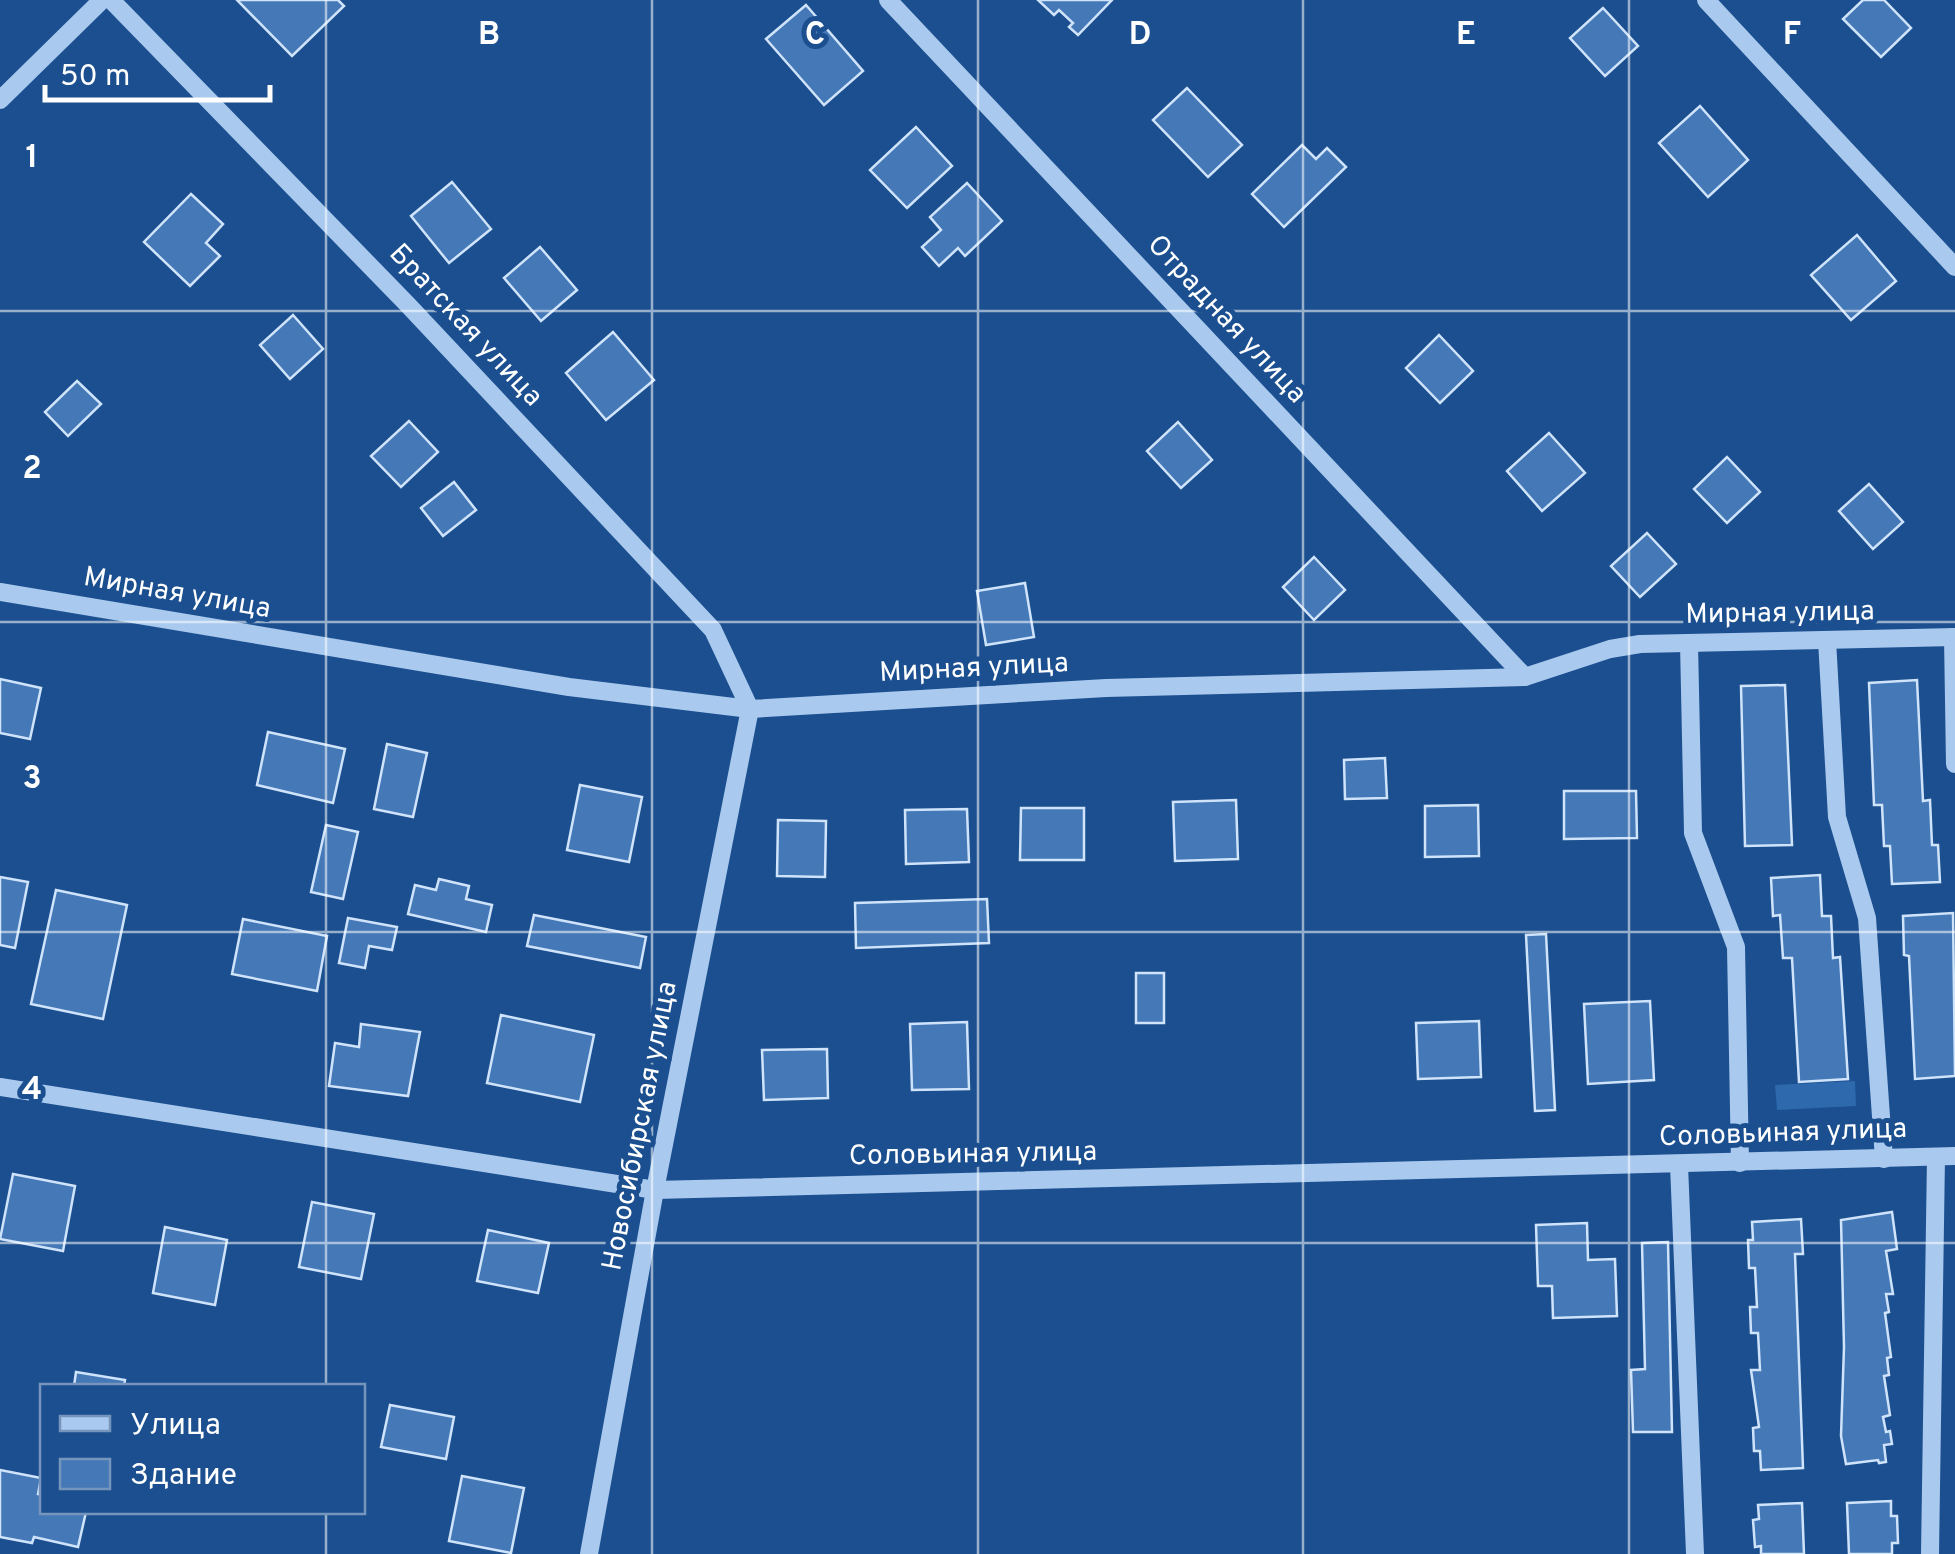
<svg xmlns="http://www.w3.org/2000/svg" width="1955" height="1554" viewBox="0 0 1955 1554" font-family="Overpass,sans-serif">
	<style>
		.green { fill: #2e69ad }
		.building { fill: #4478b7; stroke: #cfe3fa; stroke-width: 2.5 }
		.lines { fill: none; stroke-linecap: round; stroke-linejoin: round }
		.minor { stroke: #a9c9ee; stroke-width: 18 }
		.grid { fill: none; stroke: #fff; stroke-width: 2.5; stroke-opacity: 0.55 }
		.labels { text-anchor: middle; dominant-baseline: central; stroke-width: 10; stroke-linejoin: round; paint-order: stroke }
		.street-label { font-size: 28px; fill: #fff; stroke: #1b4f8f }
		.grid-label { font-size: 32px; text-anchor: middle; font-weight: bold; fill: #fff; stroke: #1b4f8f; stroke-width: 10; stroke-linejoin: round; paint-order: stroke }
	</style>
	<rect width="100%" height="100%" fill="#1b4f8f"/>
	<polygon class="green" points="1855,1081 1856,1106 1777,1110 1775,1085"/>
	<g class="building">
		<polygon points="237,0 338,0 344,6 292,56"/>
		<polygon points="1038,0 1112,0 1078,35 1069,27 1073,23 1059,10 1054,15"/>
		<polygon points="1863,0 1884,0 1911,28 1881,57 1843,19"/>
		<polygon points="806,5 863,71 824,105 766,39"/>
		<polygon points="1603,8 1638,46 1605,76 1570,38"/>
		<polygon points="1187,88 1242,145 1208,177 1153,120"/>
		<polygon points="1700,106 1748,160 1708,197 1659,143"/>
		<polygon points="916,127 952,166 907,208 870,170"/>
		<polygon points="1302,145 1316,159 1327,148 1346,167 1284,227 1252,194"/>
		<polygon points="452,182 491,229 449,263 411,216"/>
		<polygon points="967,183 1002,221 965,256 958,248 939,266 922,247 941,230 930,217"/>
		<polygon points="191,194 223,224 206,243 220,256 190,286 144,242"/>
		<polygon points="1857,235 1896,281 1851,320 1811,275"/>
		<polygon points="540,247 577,290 541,321 504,278"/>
		<polygon points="293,315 323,349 290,379 260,345"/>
		<polygon points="613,332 654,380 606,420 566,373"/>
		<polygon points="1439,335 1473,371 1440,403 1406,368"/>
		<polygon points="77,381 101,404 68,436 45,412"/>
		<polygon points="409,421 438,452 401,487 371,456"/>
		<polygon points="1178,422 1212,460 1181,488 1147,451"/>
		<polygon points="1549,433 1585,473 1542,511 1507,471"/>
		<polygon points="1727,457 1760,492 1727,523 1694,489"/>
		<polygon points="454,482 476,510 443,536 421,508"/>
		<polygon points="1869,484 1903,522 1873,549 1839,511"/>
		<polygon points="1647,533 1676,564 1640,597 1611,566"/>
		<polygon points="1314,557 1345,590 1314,620 1283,587"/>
		<polygon points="1025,583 1034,637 986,645 977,591"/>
		<polygon points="0,679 41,688 30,739 0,733"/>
		<polygon points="1917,680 1923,801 1930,800 1932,845 1938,845 1940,882 1892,884 1890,846 1884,846 1882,805 1874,805 1869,683"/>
		<polygon points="1785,685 1792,845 1745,846 1741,686"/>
		<polygon points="268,732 345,749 333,803 257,785"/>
		<polygon points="387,744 427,753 413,817 374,809"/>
		<polygon points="1385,758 1387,798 1345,799 1344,760"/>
		<polygon points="580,785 642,797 629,862 567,850"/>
		<polygon points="1564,791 1636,791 1637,838 1564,839"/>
		<polygon points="1236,800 1238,859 1175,861 1173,802"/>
		<polygon points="1478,805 1479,856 1425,857 1425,806"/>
		<polygon points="1021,808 1084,808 1084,860 1020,860"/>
		<polygon points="967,809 969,862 906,864 905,810"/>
		<polygon points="778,820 826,821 825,877 777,876"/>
		<polygon points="326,825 358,832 343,899 311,892"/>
		<polygon points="1820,875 1822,916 1831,916 1833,958 1840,957 1848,1079 1799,1082 1792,958 1783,958 1780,915 1773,916 1771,878"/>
		<polygon points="0,877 28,882 15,948 0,945"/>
		<polygon points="439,879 469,886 466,899 492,905 486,932 408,914 415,885 436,890"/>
		<polygon points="56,890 127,905 103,1019 31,1004"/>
		<polygon points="987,899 989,943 856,948 855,903"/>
		<polygon points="1953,913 1955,1076 1915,1079 1909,956 1904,955 1903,916"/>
		<polygon points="534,915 646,937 640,968 527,946"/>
		<polygon points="348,918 397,927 392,950 369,946 365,968 339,963"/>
		<polygon points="243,919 327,936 317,991 232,974"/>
		<polygon points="1546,934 1555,1110 1535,1111 1526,935"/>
		<rect x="1136" y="973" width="28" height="50"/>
		<polygon points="1650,1001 1654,1080 1588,1084 1584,1004"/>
		<polygon points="501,1015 594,1035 580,1102 487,1083"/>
		<polygon points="1479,1021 1481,1077 1418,1079 1416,1023"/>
		<polygon points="967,1022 969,1089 912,1090 910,1024"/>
		<polygon points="361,1024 420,1032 408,1096 329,1086 335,1043 359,1047"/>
		<polygon points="827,1049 828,1098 764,1100 762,1050"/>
		<polygon points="13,1174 75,1186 63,1251 0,1239"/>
		<polygon points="312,1202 374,1214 361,1279 299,1267"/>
		<polygon points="1892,1212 1897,1249 1886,1251 1893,1294 1886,1294 1889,1312 1885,1313 1891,1357 1887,1358 1889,1375 1884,1376 1890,1415 1883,1417 1886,1432 1890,1431 1892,1444 1884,1445 1886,1462 1879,1463 1878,1460 1846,1464 1841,1436 1844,1347 1841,1220"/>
		<polygon points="1801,1219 1803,1254 1795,1254 1803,1468 1761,1470 1760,1451 1754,1451 1753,1428 1759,1427 1751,1370 1760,1370 1758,1333 1751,1333 1750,1307 1757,1307 1755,1268 1749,1268 1748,1240 1753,1240 1752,1222"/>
		<polygon points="1587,1223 1588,1260 1615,1259 1617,1316 1553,1318 1552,1286 1538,1286 1536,1225"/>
		<polygon points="165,1227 227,1240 215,1305 153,1293"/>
		<polygon points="488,1230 549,1243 538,1293 477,1281"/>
		<polygon points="1668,1242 1672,1432 1633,1432 1631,1370 1645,1369 1642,1243"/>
		<polygon points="76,1372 125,1380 124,1386 74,1386"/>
		<polygon points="390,1405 454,1417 446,1459 381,1447"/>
		<polygon points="0,1470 41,1478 38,1494 42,1495 42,1512 86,1512 78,1547 34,1537 32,1543 0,1537"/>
		<polygon points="462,1476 524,1488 511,1553 449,1541"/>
		<polygon points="1891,1501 1891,1516 1897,1516 1898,1543 1892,1543 1892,1554 1849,1554 1847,1503"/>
		<polygon points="1802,1503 1804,1554 1761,1554 1761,1546 1755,1547 1753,1520 1759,1519 1758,1505"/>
	</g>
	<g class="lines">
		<g class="minor">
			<polyline points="111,0 408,305 713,630 750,709 655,1190 589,1554"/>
			<polyline points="888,0 1525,677"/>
			<polyline points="1706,0 1955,267"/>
			<polyline points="0,100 102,0"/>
			<polyline points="0,592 569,687 750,709 1106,688 1525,677 1610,649 1640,644 1955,637"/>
			<polyline points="1953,637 1955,764"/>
			<polyline points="1827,640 1837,817 1867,918 1884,1159"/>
			<polyline points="1689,643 1693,833 1736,947 1740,1163"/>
			<polyline points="0,1087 655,1190 1955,1156"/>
			<polyline points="1679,1165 1695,1554"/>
			<polyline points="1930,1554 1936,1157"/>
		</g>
	</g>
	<path class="grid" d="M326,0v1386M652,0v1554M978,0v1554M1303,0v1554M1629,0v1554M0,311h1955M0,622h1955M0,932h1955M0,1243h1955M326,1512v42"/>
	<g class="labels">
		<g class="street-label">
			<text transform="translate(1226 320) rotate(47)">Отрадная улица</text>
			<text transform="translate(465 326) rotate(47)">Братская улица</text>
			<text transform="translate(177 594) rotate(10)">Мирная улица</text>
			<text transform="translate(1780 614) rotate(-1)">Мирная улица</text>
			<text transform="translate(974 669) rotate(-3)">Мирная улица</text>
			<text transform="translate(641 1126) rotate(-79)">Новосибирская улица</text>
			<text transform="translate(1783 1134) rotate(-2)">Соловьиная улица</text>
			<text transform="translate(973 1155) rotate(-1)">Соловьиная улица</text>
		</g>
	</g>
	<g class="grid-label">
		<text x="489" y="44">B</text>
		<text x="815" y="44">C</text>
		<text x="1140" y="44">D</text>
		<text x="1466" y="44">E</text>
		<text x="1792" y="44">F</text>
		<text x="32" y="167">1</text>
		<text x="32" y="478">2</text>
		<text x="32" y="788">3</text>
		<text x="32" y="1099">4</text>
	</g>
	<rect x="40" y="1384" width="325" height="130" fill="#1b4f8f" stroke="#7695bc" stroke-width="2.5"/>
	<rect x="60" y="1416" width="50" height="15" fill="#a9c9ee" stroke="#7695bc" stroke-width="2.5"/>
	<text x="130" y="1434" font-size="30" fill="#ffffff">Улица</text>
	<rect x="60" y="1459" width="50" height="30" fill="#4478b7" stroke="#7695bc" stroke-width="2.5"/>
	<text x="130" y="1484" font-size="30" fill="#ffffff">Здание</text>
	<path d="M45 85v15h225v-15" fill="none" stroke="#ffffff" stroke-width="5"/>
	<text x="60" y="85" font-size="30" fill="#ffffff" stroke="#1b4f8f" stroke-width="8" paint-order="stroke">50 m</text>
</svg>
